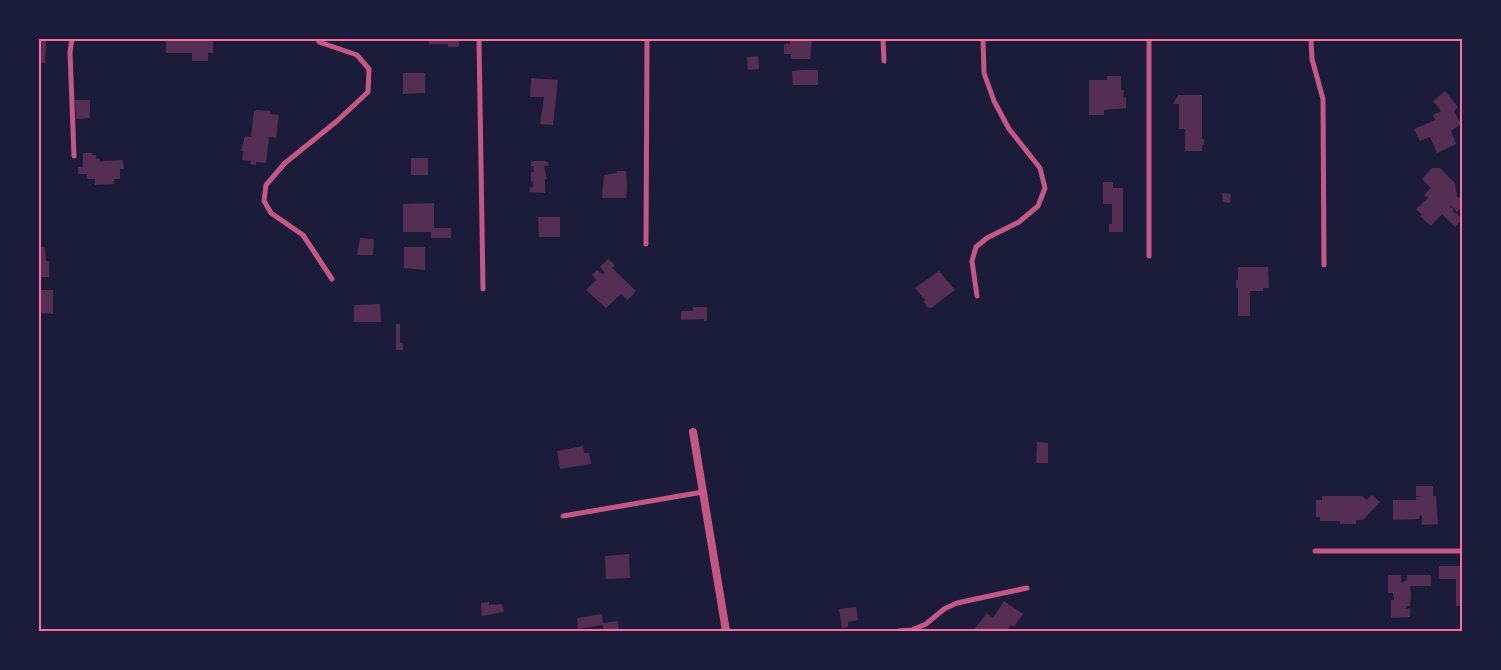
<svg xmlns="http://www.w3.org/2000/svg" width="1501" height="670" viewBox="0 0 1501 670" font-family="Commissioner,sans-serif">
	<style>
		.building { fill: #542f53 }
		.lines { fill: none; stroke-linecap: round; stroke-linejoin: round }
		.minor { stroke: #c65784; stroke-width: 5 }
		.tertiary { stroke: #c65784; stroke-width: 8 }
		.neatline { fill: none; stroke: #ff6b9d; stroke-width: 2 }
	</style>
	<rect width="100%" height="100%" fill="#1b1b3a"/>
	<g class="building">
		<polygon points="39,39 44,39 46,41 45,63 39,63"/>
		<polygon points="166,39 213,39 213,53 208,53 208,61 192,61 192,53 166,53"/>
		<polygon points="429,39 459,39 459,47 448,47 448,44 429,44"/>
		<polygon points="790,40 812,40 810,59 791,59 791,54 784,54 784,44 790,44"/>
		<polygon points="758,56 759,69 748,70 747,57"/>
		<polygon points="803,70 818,70 818,85 793,85 792,71"/>
		<polygon points="403,73 425,73 425,93 403,94"/>
		<polygon points="1107,76 1121,76 1121,90 1124,90 1123,98 1126,97 1126,108 1104,110 1104,115 1089,115 1089,80 1107,80"/>
		<polygon points="531,78 558,80 553,125 540,124 544,97 530,97"/>
		<polygon points="1445,91 1458,107 1454,111 1461,124 1451,131 1456,144 1437,153 1430,137 1420,141 1414,129 1435,120 1433,115 1441,111 1433,101"/>
		<polygon points="1178,95 1202,95 1202,139 1204,139 1204,145 1202,145 1202,151 1185,151 1185,129 1179,129 1179,104 1173,104"/>
		<polygon points="75,100 90,100 90,118 76,119"/>
		<polygon points="256,110 271,111 270,114 279,115 276,138 267,137 269,139 266,163 256,162 256,165 250,164 251,161 242,160 243,151 241,151 245,136 252,137 251,135 254,111 255,112"/>
		<polygon points="83,153 92,153 92,155 96,155 96,158 100,159 100,162 103,162 103,161 123,160 124,169 120,169 120,179 114,179 114,184 95,185 95,179 87,179 87,174 78,174 78,167 83,167"/>
		<rect x="411" y="158" width="17" height="17"/>
		<polygon points="534,161 545,161 545,162 548,162 548,166 544,166 547,179 545,179 545,193 530,192 530,188 533,187 533,181 531,182 531,172 534,172 533,166 531,166 531,162"/>
		<polygon points="1432,168 1440,168 1455,183 1457,196 1462,200 1462,206 1457,212 1454,208 1450,205 1450,208 1453,207 1453,212 1455,214 1456,213 1462,219 1455,227 1442,214 1431,226 1420,216 1422,215 1416,209 1428,198 1424,195 1431,188 1422,179"/>
		<polygon points="617,171 626,171 627,187 626,198 602,198 604,175 617,173"/>
		<polygon points="1103,182 1113,182 1113,188 1123,188 1123,232 1109,232 1109,224 1112,224 1112,204 1103,204"/>
		<polygon points="1222,193 1231,194 1230,203 1223,202"/>
		<polygon points="434,203 434,228 451,228 451,238 431,238 431,232 403,232 403,204"/>
		<polygon points="538,217 560,217 560,237 539,237"/>
		<polygon points="360,238 373,239 374,241 373,255 357,255"/>
		<polygon points="39,247 45,247 46,261 49,261 49,277 39,277"/>
		<polygon points="404,247 425,247 425,270 404,268"/>
		<polygon points="608,259 615,265 612,268 636,291 628,300 621,294 606,308 586,290 596,280 592,275 597,270 602,274 605,273 600,267"/>
		<polygon points="1238,267 1268,267 1269,288 1263,288 1263,291 1250,291 1250,316 1238,316 1238,288 1236,288 1236,280 1238,280"/>
		<polygon points="939,271 955,290 931,308 927,307 924,302 925,300 915,288"/>
		<polygon points="40,290 53,290 53,314 39,313"/>
		<polygon points="380,304 381,322 354,322 354,305"/>
		<polygon points="693,307 707,307 707,321 704,321 704,319 681,320 681,311 693,311"/>
		<polygon points="396,324 400,324 400,343 403,343 403,350 396,350"/>
		<polygon points="1037,442 1048,443 1048,463 1036,463"/>
		<polygon points="583,446 584,453 589,453 591,464 560,469 557,451"/>
		<polygon points="1416,486 1433,486 1433,496 1436,496 1438,524 1422,525 1422,515 1420,515 1419,519 1393,520 1393,500 1416,500 1416,497 1424,497 1416,496"/>
		<polygon points="1372,495 1380,502 1363,520 1356,520 1356,524 1340,524 1340,521 1320,521 1320,517 1316,517 1316,500 1322,500 1322,496 1362,496 1367,500"/>
		<polygon points="629,554 630,578 606,579 605,556"/>
		<polygon points="1439,566 1462,566 1462,606 1456,606 1456,579 1439,579"/>
		<polygon points="1388,575 1401,575 1401,583 1407,580 1407,575 1431,575 1431,586 1410,586 1411,594 1410,606 1406,606 1406,609 1410,608 1410,617 1391,618 1391,600 1394,600 1394,597 1393,593 1388,593"/>
		<polygon points="1004,601 1023,614 1014,627 1010,625 1007,631 973,631 987,613 993,618"/>
		<polygon points="489,602 489,605 502,604 504,612 482,616 481,603"/>
		<polygon points="856,607 858,620 848,622 848,627 842,628 839,609"/>
		<polygon points="602,614 603,623 618,621 619,631 604,631 603,625 578,629 577,618"/>
	</g>
	<g class="lines">
		<g class="minor">
			<polyline points="72,39 70,52 74,156"/>
			<polyline points="318,39 319,42 357,55 369,69 368,92 337,121 285,163 266,185 264,201 271,213 303,235 332,279"/>
			<polyline points="479,39 483,289"/>
			<polyline points="883,39 884,61"/>
			<polyline points="1311,39 1312,59 1323,99 1324,265"/>
			<polyline points="646,244 647,39"/>
			<polyline points="1149,256 1149,39"/>
			<polyline points="977,296 972,261 976,247 987,238 1019,222 1038,206 1045,188 1040,168 1009,129 994,101 984,73 983,39"/>
			<polyline points="563,516 703,492"/>
			<polyline points="1315,551 1462,551"/>
			<polyline points="899,631 912,630 926,624 944,609 957,603 1027,588"/>
		</g>
		<polyline class="tertiary" points="693,432 726,631"/>
	</g>
	<rect width="1501" height="670" fill="none" stroke="#1b1b3a" stroke-width="80"/>
	<rect x="40" y="40" width="1421" height="590" class="neatline"/>
</svg>
